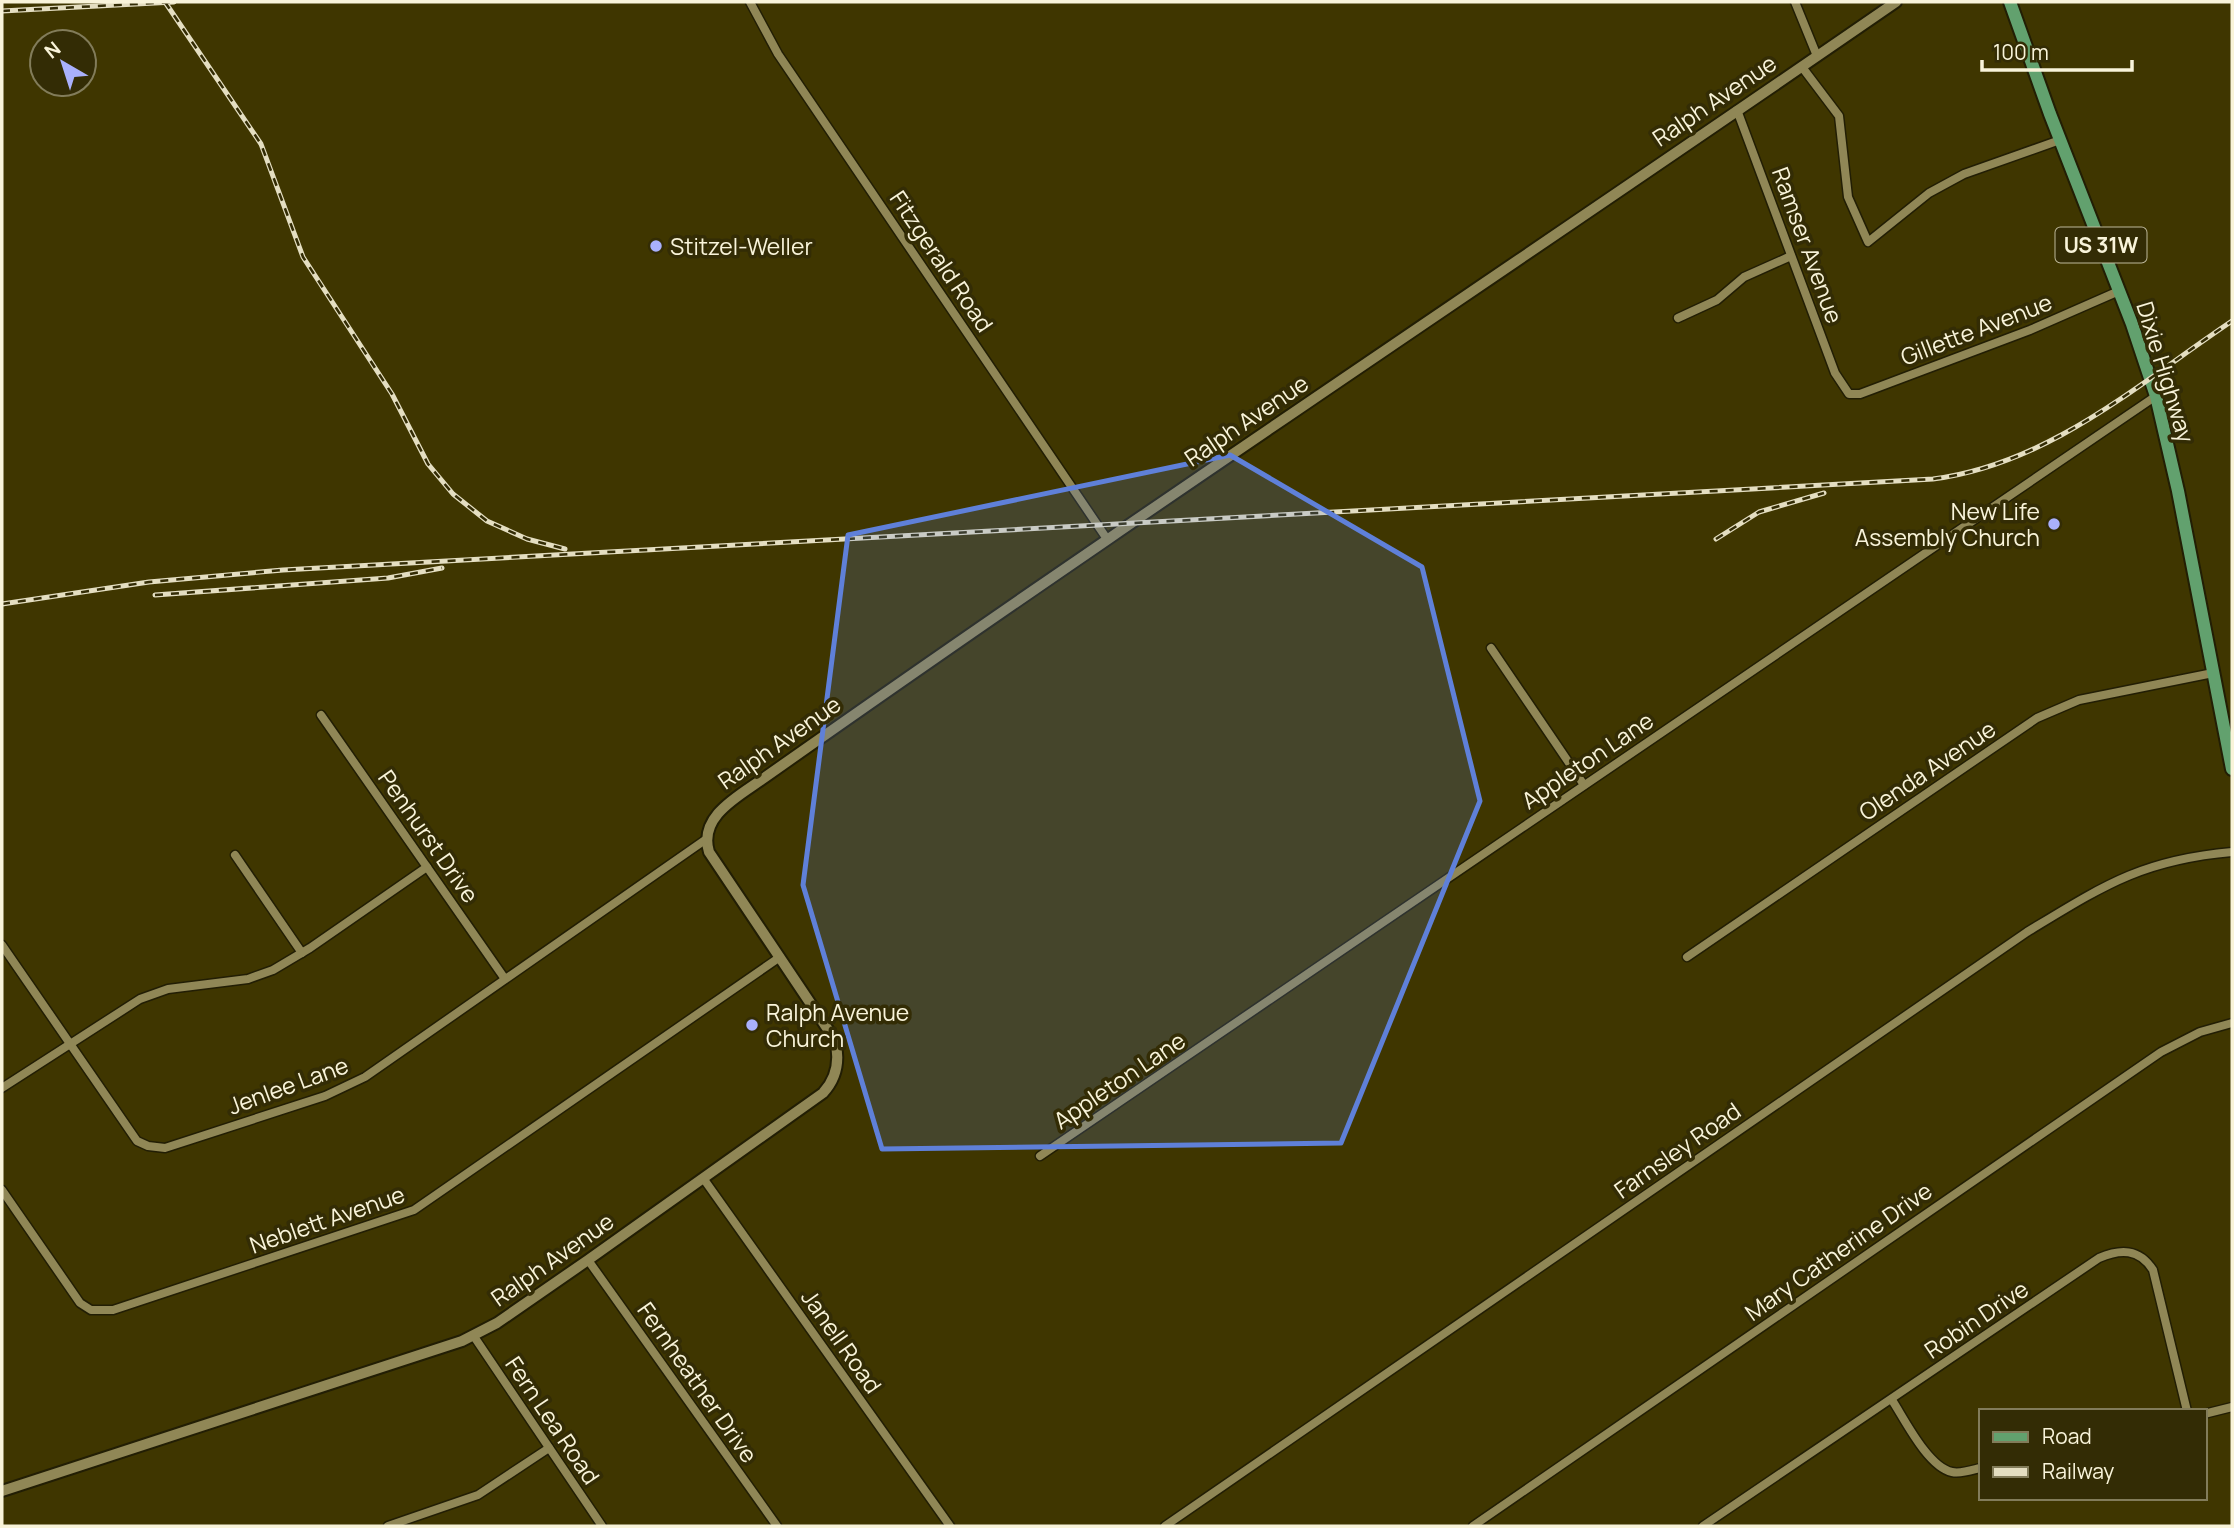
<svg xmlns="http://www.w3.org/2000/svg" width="2234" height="1528" viewBox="0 0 2234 1528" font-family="Manrope,sans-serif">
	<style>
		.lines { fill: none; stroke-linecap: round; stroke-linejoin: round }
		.minor-casing { stroke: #221e04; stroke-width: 11 }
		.tertiary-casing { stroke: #221e04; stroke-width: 14 }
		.primary-casing { stroke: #221e04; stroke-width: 16 }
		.minor { stroke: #908756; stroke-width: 8 }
		.tertiary { stroke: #908756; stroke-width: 10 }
		.primary { stroke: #62a16e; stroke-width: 12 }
		.rail-casing { stroke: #e4dec1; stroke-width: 5 }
		.rail { stroke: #332c05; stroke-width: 2.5; stroke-dasharray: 8; stroke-linecap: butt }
		.marked { fill: #5f80d9; fill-opacity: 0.2; stroke: #5f80d9; stroke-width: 5; stroke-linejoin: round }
		.poi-dot { fill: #a9b0fc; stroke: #332c05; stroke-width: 2.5 }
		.labels { text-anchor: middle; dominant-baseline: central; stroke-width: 7; stroke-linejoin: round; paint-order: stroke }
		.shield { fill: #332c05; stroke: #beb89a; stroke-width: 2 }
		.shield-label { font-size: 21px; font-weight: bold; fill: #f9f4da }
		.street-label { font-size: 23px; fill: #f9f4da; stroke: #332c05 }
		.poi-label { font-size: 23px; fill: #f9f4da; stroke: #332c05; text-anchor: start }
	</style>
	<rect width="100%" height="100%" fill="#3f3600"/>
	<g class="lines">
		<g class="minor-casing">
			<g id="minor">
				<polyline points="750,2 778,54 1107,539"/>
				<polyline points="1795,2 1817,56"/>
				<polyline points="1802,67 1839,116 1848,197 1868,242 1929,193 1964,174 2060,140"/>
				<polyline points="1737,110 1835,373 1849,394 1860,394 2030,330 2119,291"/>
				<polyline points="1678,318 1717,300 1744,277 1791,256"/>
				<polyline points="1491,648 1584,785"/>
				<polyline points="321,715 505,979"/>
				<polyline points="235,855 302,953"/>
				<polyline points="2,945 137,1141 148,1146 165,1148 325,1096 365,1077 705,840"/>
				<polyline points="1687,957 2037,718 2079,700 2213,673"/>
				<polyline points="2,1088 140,999 168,989 248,979 273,970 310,948 427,867"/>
				<polyline points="1040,1156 2156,396"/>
				<polyline points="703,1178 950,1526"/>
				<polyline points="2,1190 80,1303 91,1310 113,1310 414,1210 780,957"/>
				<polyline points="588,1260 777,1526"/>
				<polyline points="473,1335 602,1526"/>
				<path d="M1892,1400c13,20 36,67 60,72 9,2 20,-2 28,-4"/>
				<polyline points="2204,1414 2232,1407"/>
				<polyline points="388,1526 478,1495 549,1448"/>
				<path d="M1165,1526l862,-594c76,-46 114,-72 205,-80"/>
				<polyline points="1473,1526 2161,1052 2200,1032 2232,1023"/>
				<path d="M1703,1526l396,-268c21,-9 40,-10 54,12l34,141"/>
			</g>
		</g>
		<g class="tertiary-casing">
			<path id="tertiary" d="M2,1491l460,-150 35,-18 91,-63 235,-167c14,-15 17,-33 12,-53l-126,-188c-11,-36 30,-56 55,-74 374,-264 755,-516 1132,-776"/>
		</g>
		<g class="primary-casing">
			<polyline id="primary" points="2010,2 2050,114 2132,324 2156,396 2178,491 2232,769"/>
		</g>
		<use href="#minor" class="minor"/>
		<use href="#tertiary" class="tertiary"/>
		<use href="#primary" class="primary"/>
		<g class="rail-casing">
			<g id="rail">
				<polyline points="165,2 261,144 303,257 392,394 428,464 453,494 487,521 527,539 565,549"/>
				<polyline points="2,11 174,2"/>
				<polyline points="1716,539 1759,512 1824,493"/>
				<polyline points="155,595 388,578 442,568"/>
				<path d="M2,604l147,-22 134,-12 1650,-91c116,-15 205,-95 299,-158"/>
			</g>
		</g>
		<use href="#rail" class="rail"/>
	</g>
	<path class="marked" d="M1230,455l192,112 58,234 -139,342 -459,6 -79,-264 45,-350z"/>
	<g class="poi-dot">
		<circle cx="656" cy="246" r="7"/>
		<circle cx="2054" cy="524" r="7"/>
		<circle cx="752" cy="1025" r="7"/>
	</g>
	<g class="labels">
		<rect class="shield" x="2055.5" y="227.5" width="91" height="35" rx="5"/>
		<g class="shield-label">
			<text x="2101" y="245">US 31W</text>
		</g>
		<g class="street-label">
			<text transform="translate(1714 100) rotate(-34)">Ralph Avenue</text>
			<text transform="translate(1808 245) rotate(70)">Ramser Avenue</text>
			<text transform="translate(942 261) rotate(56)">Fitzgerald Road</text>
			<text transform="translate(1976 329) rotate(-21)">Gillette Avenue</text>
			<text transform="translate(2166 372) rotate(73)">Dixie Highway</text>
			<text transform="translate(1246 420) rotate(-34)">Ralph Avenue</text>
			<text transform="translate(779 742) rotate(-35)">Ralph Avenue</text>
			<text transform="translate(1587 760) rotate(-34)">Appleton Lane</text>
			<text transform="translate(1927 770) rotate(-34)">Olenda Avenue</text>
			<text transform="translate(429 836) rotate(55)">Penhurst Drive</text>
			<text transform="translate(1119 1080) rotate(-34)">Appleton Lane</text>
			<text transform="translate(288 1085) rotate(-20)">Jenlee Lane</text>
			<text transform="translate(1677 1150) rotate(-35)">Farnsley Road</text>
			<text transform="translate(327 1219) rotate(-19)">Neblett Avenue</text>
			<text transform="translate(1838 1251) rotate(-35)">Mary Catherine Drive</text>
			<text transform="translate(552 1259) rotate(-35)">Ralph Avenue</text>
			<text transform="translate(1976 1319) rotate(-34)">Robin Drive</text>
			<text transform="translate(842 1341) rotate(55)">Janell Road</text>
			<text transform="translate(698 1382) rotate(55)">Fernheather Drive</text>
			<text transform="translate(553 1420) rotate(56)">Fern Lea Road</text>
		</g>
		<g class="poi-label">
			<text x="670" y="246">Stitzel-Weller</text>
			<text x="2040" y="511" text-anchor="end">New Life<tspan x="2040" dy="26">Assembly Church</tspan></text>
			<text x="766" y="1012">Ralph Avenue<tspan x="766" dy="26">Church</tspan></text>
		</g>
	</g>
	<rect width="2234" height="1528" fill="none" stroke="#f9f4da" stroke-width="7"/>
	<rect x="1979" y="1409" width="228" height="91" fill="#332c05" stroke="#827c5a" stroke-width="2"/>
	<rect x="1993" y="1432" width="35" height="10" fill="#62a16e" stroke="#827c5a" stroke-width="2"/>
	<text x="2042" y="1444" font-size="21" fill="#f9f4da">Road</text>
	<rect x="1993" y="1467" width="35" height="10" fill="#e4dec1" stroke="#827c5a" stroke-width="2"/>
	<text x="2042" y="1479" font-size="21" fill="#f9f4da">Railway</text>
	<g transform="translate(63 63) rotate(321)"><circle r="33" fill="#332c05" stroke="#827c5a" stroke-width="2"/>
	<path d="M0-5L12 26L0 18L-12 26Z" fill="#a9b0fc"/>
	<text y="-10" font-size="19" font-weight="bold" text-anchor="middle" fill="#f9f4da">N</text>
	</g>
	<path d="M1982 60v10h150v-10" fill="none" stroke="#f9f4da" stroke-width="3.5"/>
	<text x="1993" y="60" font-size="21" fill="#f9f4da" stroke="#332c05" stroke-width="5" paint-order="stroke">100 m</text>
</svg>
